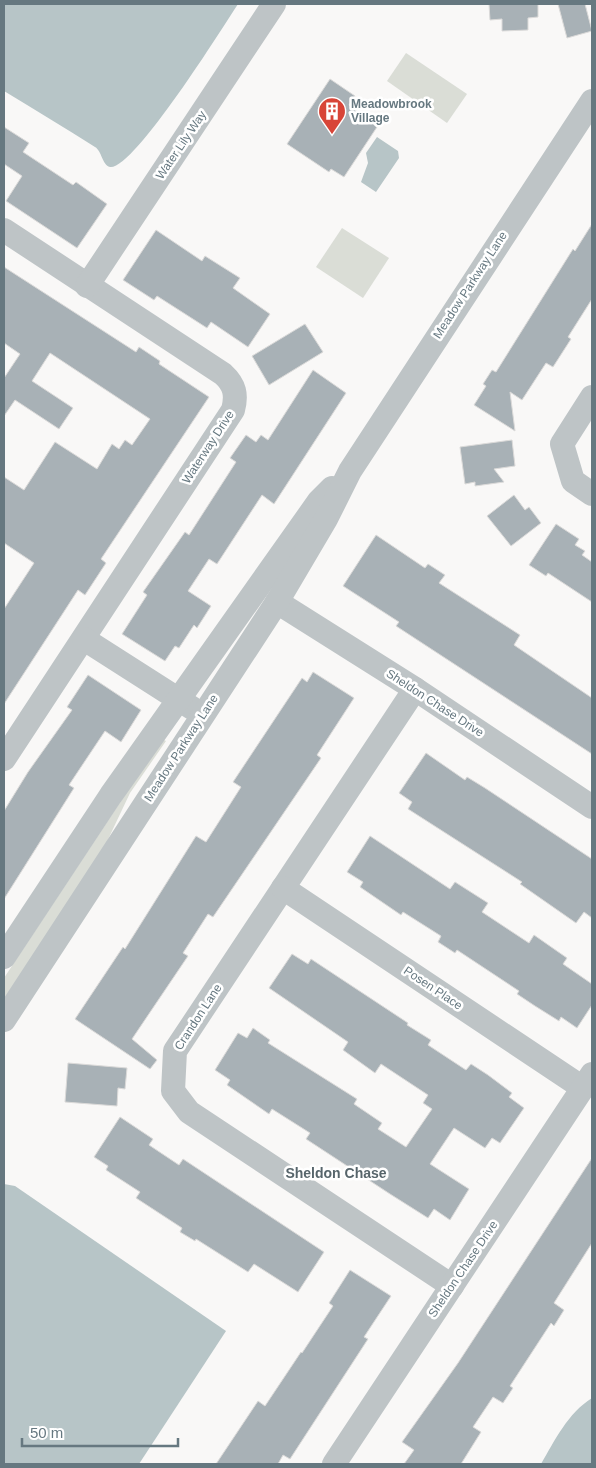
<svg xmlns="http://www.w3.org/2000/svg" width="596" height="1468" viewBox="0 0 596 1468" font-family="Helvetica,sans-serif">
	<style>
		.green { fill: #daddd6 }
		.water { fill: #b7c5c7 }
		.building { fill: #a8b1b6; stroke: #dbdad9 }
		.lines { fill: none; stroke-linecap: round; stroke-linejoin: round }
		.minor { stroke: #bec4c6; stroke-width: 24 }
		.labels { text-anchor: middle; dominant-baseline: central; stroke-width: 5; stroke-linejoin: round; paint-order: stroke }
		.poi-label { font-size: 12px; font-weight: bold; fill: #667880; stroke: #fff; text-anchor: start }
		.street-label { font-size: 12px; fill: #667880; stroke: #fff }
		.neighbourhood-label { font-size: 14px; font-weight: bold; fill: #57656b; stroke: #fff }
	</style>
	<rect width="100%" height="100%" fill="#f9f8f7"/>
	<g class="green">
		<polygon points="406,53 467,94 447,123 387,81"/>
		<polygon points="342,228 389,258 363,298 316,267"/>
		<polygon points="162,739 166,741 130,793 103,850 4,1001 4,978"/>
	</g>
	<g class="water">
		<path d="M4,4h234c-15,23 -105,167 -128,163 -8,-2 -8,-16 -15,-20 -30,-19 -61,-38 -91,-56z"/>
		<polygon points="377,137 398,151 399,158 376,192 361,182 368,163 366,153"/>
		<polygon points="4,1184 15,1186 226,1331 139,1464 4,1464"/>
		<path d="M592,1398v66h-51c14,-24 27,-51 51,-66z"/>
	</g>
	<g class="building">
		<polygon points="489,4 538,4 538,17 528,18 528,30 502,31 502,19 490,20"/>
		<polygon points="558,4 585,4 592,31 567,38"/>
		<polygon points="330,79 355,96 349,105 377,127 344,177 331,169 329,172 287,144"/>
		<polygon points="4,127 29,143 23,152 73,185 76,182 107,204 77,248 6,201 22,176 4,164"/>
		<polygon points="592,224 592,299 568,337 571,339 553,367 546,363 522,400 510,392 515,431 474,405 486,386 483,384 492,370 496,372 573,249 575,251"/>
		<polygon points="156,230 202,261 205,256 240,278 233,288 270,314 248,347 211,322 207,328 157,296 154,300 123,280"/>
		<polygon points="4,267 136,352 139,347 160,361 159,364 209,397 101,559 106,563 85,595 78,590 4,704 4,609 34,563 4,543 4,477 24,490 55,442 97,469 112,444 119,449 125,440 132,445 150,419 50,353 32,381 73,408 59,429 15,400 4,416 4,378 20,354 4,343"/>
		<polygon points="305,324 323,352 269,385 252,356"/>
		<polygon points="313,370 346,393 274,504 262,495 217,564 209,559 188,591 211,606 197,628 194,625 179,648 175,646 165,661 122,634 147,595 143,592 185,532 189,535 236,462 230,458 246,435 256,442 261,435 268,440"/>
		<polygon points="512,440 515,466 494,469 504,482 475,486 475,482 465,484 460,447"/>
		<polygon points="514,495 525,510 529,507 541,523 511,546 487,516"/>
		<polygon points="556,524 579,539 575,545 585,551 582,555 592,562 592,602 548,573 546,576 529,565"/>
		<polygon points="376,535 425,568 428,564 445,575 439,583 520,635 514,645 592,698 592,754 396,626 399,622 343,586"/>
		<polygon points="313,672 354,698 317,755 321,758 213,917 208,914 183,953 188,956 132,1039 157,1060 150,1069 75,1019 123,947 125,949 196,836 206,842 241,787 233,782 302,678 307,682"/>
		<polygon points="88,675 141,710 121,742 105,731 69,785 74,788 4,899 4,811 28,772 72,710 67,707"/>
		<polygon points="426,753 465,780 467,777 485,788 592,859 592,918 584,912 576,923 520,884 522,882 408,809 412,802 399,793"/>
		<polygon points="370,836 450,889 455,882 488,903 482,912 529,943 534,935 567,958 563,964 592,984 592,1005 577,1028 561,1017 559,1021 535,1006 517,994 519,991 457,950 455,953 438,942 441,936 403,912 401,915 360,887 363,882 347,872"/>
		<polygon points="292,954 308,964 311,959 408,1023 407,1025 431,1040 428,1045 466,1070 471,1064 488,1075 512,1093 509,1097 524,1108 500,1143 492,1138 485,1148 454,1128 430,1164 469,1189 450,1220 434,1209 428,1218 390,1194 306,1139 310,1133 272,1109 269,1114 227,1085 230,1080 215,1070 238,1033 247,1038 253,1028 270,1040 268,1043 357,1099 354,1104 382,1123 378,1129 406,1147 432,1109 423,1103 428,1095 381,1064 375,1073 343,1050 348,1042 269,988"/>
		<polygon points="68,1063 127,1068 125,1089 118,1088 117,1106 65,1102"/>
		<polygon points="120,1117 153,1139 149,1145 179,1165 183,1159 324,1252 298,1292 254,1264 248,1272 196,1239 195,1241 180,1232 182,1228 136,1198 140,1192 106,1170 108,1166 94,1157"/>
		<polygon points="592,1158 592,1243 554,1303 564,1310 554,1326 551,1323 510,1386 513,1388 503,1403 493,1397 473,1427 481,1432 461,1464 404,1464 414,1450 402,1442 458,1363"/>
		<polygon points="350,1270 391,1296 364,1337 368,1339 290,1459 283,1455 278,1464 216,1464 258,1401 265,1406 301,1352 302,1353 333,1306 329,1303"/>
	</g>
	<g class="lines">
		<g class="minor">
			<path d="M4,230l219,144c12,11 14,21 10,36l-229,349"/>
			<polyline points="87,286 274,4"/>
			<polyline points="592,397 562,444 573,481 592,494"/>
			<polyline points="277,602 415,689 592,807"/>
			<polyline points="84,639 192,708"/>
			<polyline points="415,689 175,1051 173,1091 189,1112 452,1286"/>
			<polyline points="283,888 583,1088"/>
			<polyline points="4,957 111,795 319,501 332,488"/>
			<polyline points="4,1020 277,602 326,519 350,471 592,101"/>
			<polyline points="334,1464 592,1074"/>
		</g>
	</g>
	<defs>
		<g id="building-pin" transform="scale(1.4375)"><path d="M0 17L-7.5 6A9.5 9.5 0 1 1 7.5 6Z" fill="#d84538" stroke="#fff"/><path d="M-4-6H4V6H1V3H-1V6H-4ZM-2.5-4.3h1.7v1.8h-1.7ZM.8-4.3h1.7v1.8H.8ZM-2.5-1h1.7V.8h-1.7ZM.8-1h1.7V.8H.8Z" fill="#fff"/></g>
	</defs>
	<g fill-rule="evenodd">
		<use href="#building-pin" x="332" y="111"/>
	</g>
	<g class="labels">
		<g class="poi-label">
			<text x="351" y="104">Meadowbrook<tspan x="351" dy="14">Village</tspan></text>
		</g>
		<g class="street-label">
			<text transform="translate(181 145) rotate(-56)">Water Lily Way</text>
			<text transform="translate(470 285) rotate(-57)">Meadow Parkway Lane</text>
			<text transform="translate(208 447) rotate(-57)">Waterway Drive</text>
			<text transform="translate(435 703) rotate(33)">Sheldon Chase Drive</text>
			<text transform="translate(181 748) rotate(-57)">Meadow Parkway Lane</text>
			<text transform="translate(433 988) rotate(34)">Posen Place</text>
			<text transform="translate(198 1017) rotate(-57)">Crandon Lane</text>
			<text transform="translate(463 1269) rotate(-56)">Sheldon Chase Drive</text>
		</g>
		<g class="neighbourhood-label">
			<text x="336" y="1173">Sheldon Chase</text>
		</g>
	</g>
	<rect width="596" height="1468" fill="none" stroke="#667880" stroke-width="10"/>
	<path d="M22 1438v8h156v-8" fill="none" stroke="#667880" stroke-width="2.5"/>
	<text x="30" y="1438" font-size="15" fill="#667880" stroke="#ffffff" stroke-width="4" paint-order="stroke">50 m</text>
</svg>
